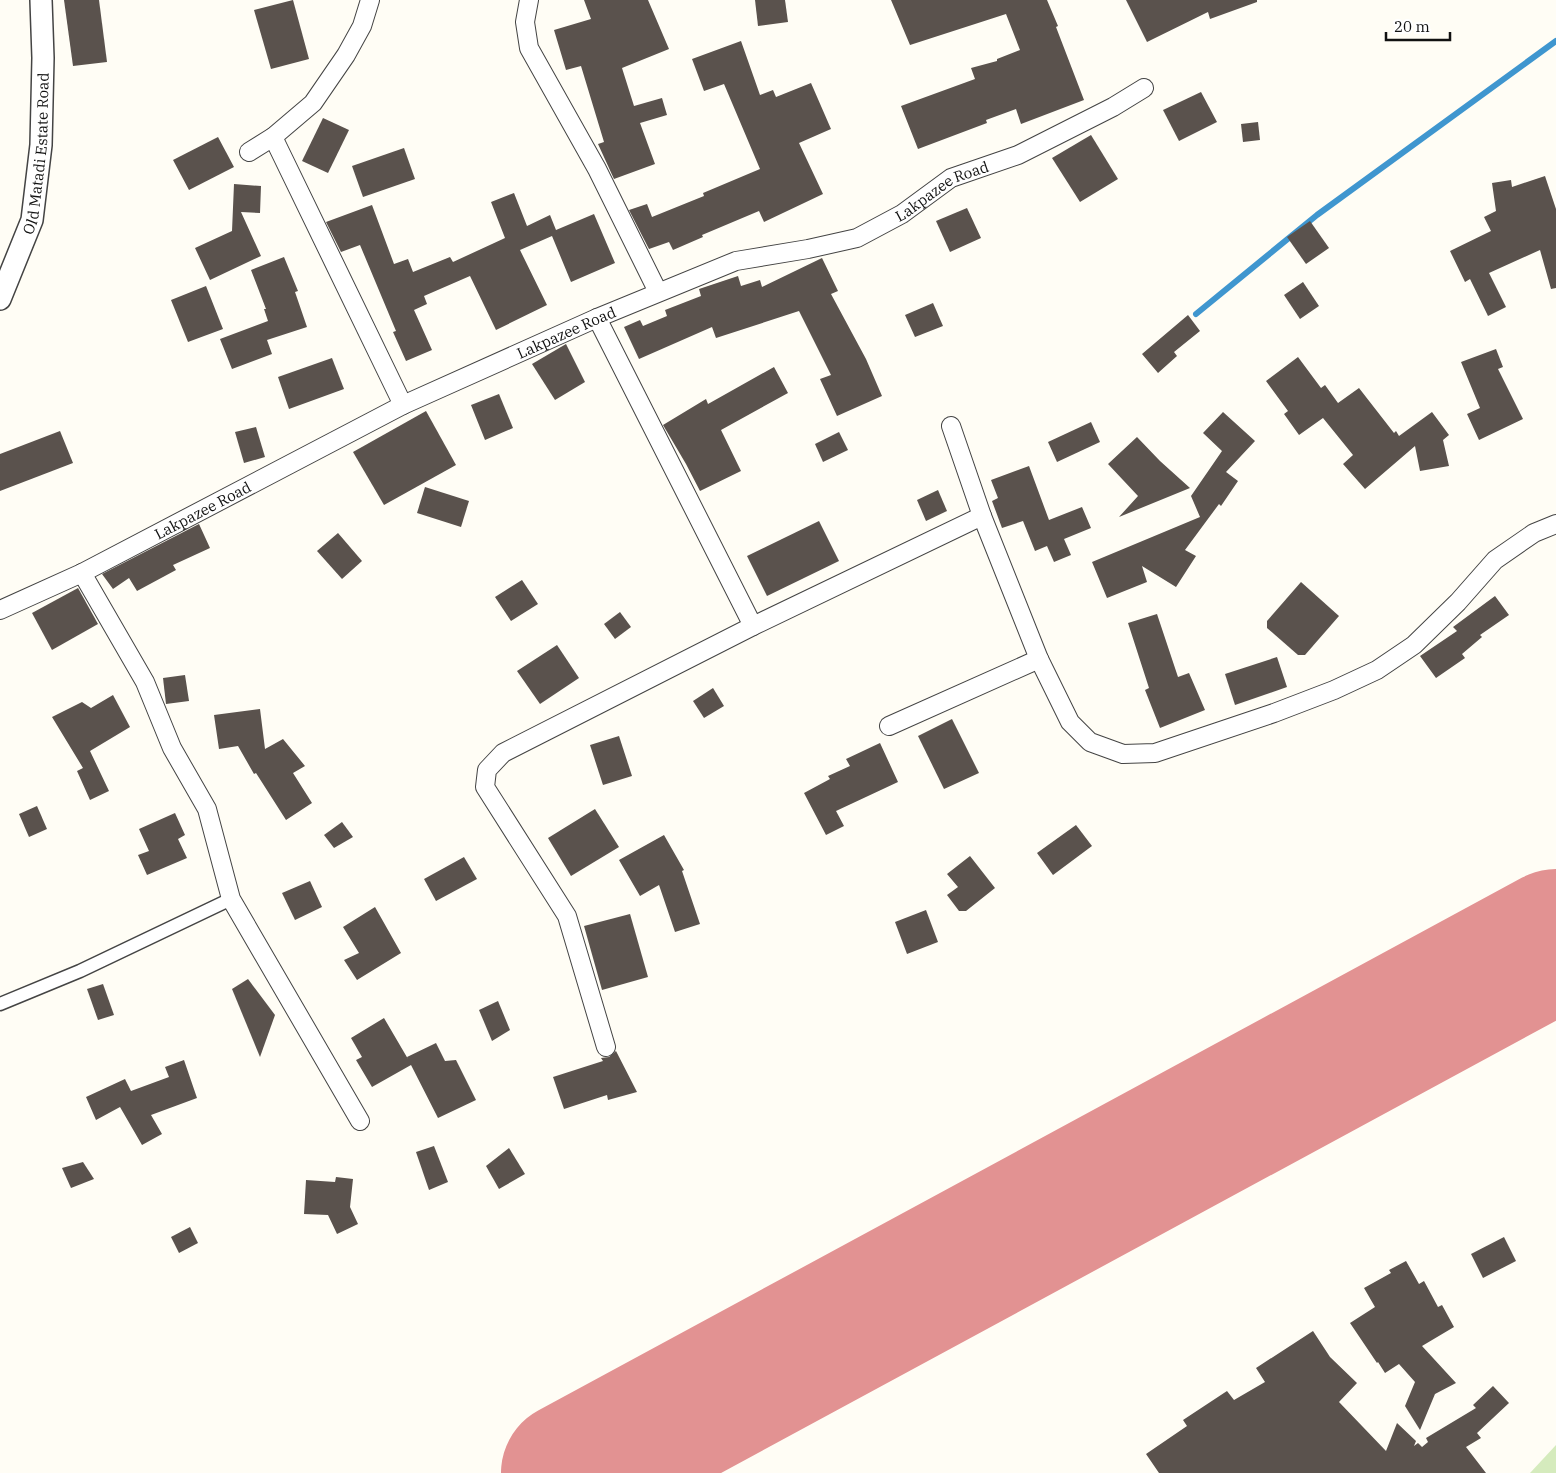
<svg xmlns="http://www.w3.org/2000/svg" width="1556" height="1473" viewBox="0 0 1556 1473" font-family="'IBM Plex Serif',serif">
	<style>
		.green { fill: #d5ebbd }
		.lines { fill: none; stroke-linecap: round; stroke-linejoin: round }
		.stream { stroke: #3f96cf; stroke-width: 6 }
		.runway { stroke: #e29292; stroke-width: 142 }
		.building { fill: #5a524d }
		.pedestrian-casing { stroke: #444; stroke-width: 15 }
		.minor-casing { stroke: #444; stroke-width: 20 }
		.tertiary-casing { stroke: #444; stroke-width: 24 }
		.pedestrian { stroke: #fff; stroke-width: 12 }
		.minor { stroke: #fff; stroke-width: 18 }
		.tertiary { stroke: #fff; stroke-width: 21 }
		.labels { text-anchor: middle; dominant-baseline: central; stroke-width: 5; stroke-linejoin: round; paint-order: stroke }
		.street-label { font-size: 15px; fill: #111; stroke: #fff }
	</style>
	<rect width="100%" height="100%" fill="#fffdf5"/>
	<polygon class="green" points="1556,1445 1556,1473 1530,1473"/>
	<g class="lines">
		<polyline class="stream" points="1196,314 1317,215 1556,41"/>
		<polyline class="runway" points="572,1473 1556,940"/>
	</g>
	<g class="building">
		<polygon points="64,0 99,0 107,62 73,66"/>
		<polygon points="293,0 309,59 271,69 254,10"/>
		<polygon points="584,0 648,0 669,49 622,68 634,106 662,98 667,115 640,123 655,164 614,179 598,144 604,142 581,66 566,70 554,30 591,19"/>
		<polygon points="755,0 785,0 788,22 758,26"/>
		<polygon points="891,0 1047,0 1058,26 1056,27 1084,100 1021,124 1016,109 986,120 987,123 918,149 901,106 975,79 971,68 997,61 997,59 1020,50 1006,14 910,45"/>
		<polygon points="1126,0 1257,0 1257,2 1210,19 1208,12 1147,42"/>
		<polygon points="741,41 760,95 773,90 776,97 811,83 831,129 799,143 823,194 764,222 759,211 702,235 703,237 673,250 669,242 649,249 629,210 647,204 652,217 704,196 703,193 760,169 724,84 704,91 692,59"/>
		<polygon points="1201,92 1217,122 1179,141 1163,110"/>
		<polygon points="323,118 349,130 328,173 302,161"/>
		<polygon points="1258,122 1260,140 1243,142 1241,124"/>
		<polygon points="1091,135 1118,179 1080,202 1052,158"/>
		<polygon points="218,137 234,167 189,190 173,160"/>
		<polygon points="404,148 415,179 363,197 352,166"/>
		<polygon points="1545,176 1556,209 1556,288 1551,289 1540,250 1489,273 1506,307 1488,316 1470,279 1465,282 1450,251 1491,231 1484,217 1496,211 1492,183 1511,180 1512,187"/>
		<polygon points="234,184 261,186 260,213 241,212 261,256 210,280 195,248 232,231"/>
		<polygon points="514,193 527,226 550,215 556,230 594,214 615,263 571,282 552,236 520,250 547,305 496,330 470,276 424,296 427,304 414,310 432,350 406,361 393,332 396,331 360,245 341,252 326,222 372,205 394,264 408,259 413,272 450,257 453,262 505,238 491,202"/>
		<polygon points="967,208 981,238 950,252 936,221"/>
		<polygon points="1310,221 1329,248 1306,264 1287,237"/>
		<polygon points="284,257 298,291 295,292 307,327 267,340 272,354 232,369 220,339 268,321 264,309 266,309 251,270"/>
		<polygon points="822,258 838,291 831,294 866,359 882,396 837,416 820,379 831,375 799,311 716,338 712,327 639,359 624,327 640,320 643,326 667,316 665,310 701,296 699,289 738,276 741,286 760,280 762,287"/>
		<polygon points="1303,282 1319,306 1300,319 1284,295"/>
		<polygon points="206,286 223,329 188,342 171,300"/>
		<polygon points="933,303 943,326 915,337 905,315"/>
		<polygon points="1188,315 1200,331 1174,352 1177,356 1158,373 1142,354"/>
		<polygon points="566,344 585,382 555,400 532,364"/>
		<polygon points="1496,349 1503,367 1498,369 1523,419 1479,440 1467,414 1480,408 1461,362"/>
		<polygon points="1298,357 1321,388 1325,385 1338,403 1359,388 1394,433 1396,431 1399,436 1432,412 1449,435 1443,440 1449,466 1420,471 1415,446 1365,489 1343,464 1353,455 1323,418 1299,435 1284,414 1288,411 1266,381"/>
		<polygon points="332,358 344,389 289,409 278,377"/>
		<polygon points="774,367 788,393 721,430 741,471 700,491 686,464 663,425 706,399 708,404"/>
		<polygon points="499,394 513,428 485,440 471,405"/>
		<polygon points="426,411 456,465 384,505 353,452"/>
		<polygon points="1223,412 1255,441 1226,472 1238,481 1221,506 1219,504 1185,550 1196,556 1176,587 1142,566 1147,582 1107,598 1092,562 1200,517 1191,496 1222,451 1203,433"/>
		<polygon points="1091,422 1100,442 1057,462 1048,442"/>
		<polygon points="256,427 265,457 244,463 235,432"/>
		<polygon points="60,431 73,463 0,491 0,454"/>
		<polygon points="839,432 848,450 823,462 815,444"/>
		<polygon points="1137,437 1160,461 1190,488 1119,517 1138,496 1108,464"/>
		<polygon points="1029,466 1049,520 1082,507 1091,528 1064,539 1071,555 1054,562 1047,546 1035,551 1023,521 1002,528 992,501 998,498 991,480"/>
		<polygon points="425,487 469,501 461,527 417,513"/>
		<polygon points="938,490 947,511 926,521 917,500"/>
		<polygon points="819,521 839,561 767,596 747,556"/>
		<polygon points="199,524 210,548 173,565 176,570 137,591 129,578 113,589 102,574"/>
		<polygon points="338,533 362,561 342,579 317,551"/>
		<polygon points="522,580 538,604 511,621 495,597"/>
		<polygon points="1301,582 1339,616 1305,655 1298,655 1267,628 1267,621"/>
		<polygon points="78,588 98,624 52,650 32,613"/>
		<polygon points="1495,596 1509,615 1480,635 1482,637 1462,654 1465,658 1436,678 1420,656 1457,631 1453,627"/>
		<polygon points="620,612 631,627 615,639 604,624"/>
		<polygon points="1157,614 1178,677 1189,673 1205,710 1160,728 1145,690 1149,688 1128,623"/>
		<polygon points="557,645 579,678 540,704 517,671"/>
		<polygon points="1277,657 1287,687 1235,705 1225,674"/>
		<polygon points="185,675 189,701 166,704 163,678"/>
		<polygon points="713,688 724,706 704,718 693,701"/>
		<polygon points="113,695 130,727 90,751 109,791 90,800 77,771 83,768 52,717 82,702 91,708"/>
		<polygon points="260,709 265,749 283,739 305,766 293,773 312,803 286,820 256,773 254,774 238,746 219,749 214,715"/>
		<polygon points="952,719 979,773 944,789 918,736"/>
		<polygon points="619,736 632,776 603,785 590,745"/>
		<polygon points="880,743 898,782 836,811 844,826 826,835 804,793 830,779 828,776 850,766 846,759"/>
		<polygon points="37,806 47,829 29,837 19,814"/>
		<polygon points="595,809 619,847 571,876 548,838"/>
		<polygon points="175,813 185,835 178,839 187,858 147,875 138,855 149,851 139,829"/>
		<polygon points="342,822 353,837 334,848 324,835"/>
		<polygon points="1076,825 1092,846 1053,875 1037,853"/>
		<polygon points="664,835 684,870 682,871 700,924 675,932 659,885 640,896 619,860"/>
		<polygon points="970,856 995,888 966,911 959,911 947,895 958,887 947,874"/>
		<polygon points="464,857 477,879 436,901 424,879"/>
		<polygon points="310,881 322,907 295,920 282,893"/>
		<polygon points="375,907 401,953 357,980 344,960 359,953 343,927"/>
		<polygon points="926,910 938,942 907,954 895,922"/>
		<polygon points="630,914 648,977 602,990 584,926"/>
		<polygon points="248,979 275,1015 260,1057 232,989"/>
		<polygon points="103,984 114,1015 98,1020 87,989"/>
		<polygon points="498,1001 510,1030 492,1041 479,1010"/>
		<polygon points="384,1018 408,1059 407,1057 436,1043 445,1061 456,1060 476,1100 438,1118 411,1065 372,1087 356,1060 362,1057 351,1038"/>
		<polygon points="616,1051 637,1092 608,1100 607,1095 564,1109 553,1077 603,1061 601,1058 609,1057"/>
		<polygon points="184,1060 197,1098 151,1115 162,1134 142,1145 120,1107 96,1120 86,1097 125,1079 131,1091 169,1077 165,1067"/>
		<polygon points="434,1146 448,1182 429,1190 416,1152"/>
		<polygon points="509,1148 525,1174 499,1189 486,1166"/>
		<polygon points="83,1162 94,1179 71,1188 62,1168"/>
		<polygon points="336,1177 353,1179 350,1207 358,1224 337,1234 328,1215 304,1214 306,1180 335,1182"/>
		<polygon points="190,1227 198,1243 179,1253 171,1237"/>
		<polygon points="1504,1237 1516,1261 1483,1278 1471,1254"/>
		<polygon points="1406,1261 1419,1284 1424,1281 1438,1307 1442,1305 1454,1327 1422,1346 1456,1383 1435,1394 1420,1430 1405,1406 1415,1382 1399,1364 1385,1373 1378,1362 1377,1363 1350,1323 1375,1307 1364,1288 1391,1273 1389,1270"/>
		<polygon points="1313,1331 1330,1357 1357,1383 1339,1402 1386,1451 1397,1423 1416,1441 1414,1446 1418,1443 1422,1447 1428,1442 1426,1438 1476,1408 1473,1405 1493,1386 1509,1403 1477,1433 1481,1438 1466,1447 1486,1473 1159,1473 1146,1454 1187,1426 1183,1420 1227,1391 1234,1400 1265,1382 1256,1368"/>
	</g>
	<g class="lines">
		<g class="pedestrian-casing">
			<polyline id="pedestrian" points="0,1004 80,971 231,899"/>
		</g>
		<g class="minor-casing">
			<g id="minor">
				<polyline points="529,0 525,22 529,48 597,169 658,292"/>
				<polyline points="273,137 403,405"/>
				<polyline points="249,152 273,137 313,103 346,55 362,26 370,0"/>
				<polyline points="597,318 753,626"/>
				<polyline points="951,426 982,516 1039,659 1070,722 1090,742 1123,754 1155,753 1274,713 1334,690 1377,670 1414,645 1458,602 1495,560 1534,533 1556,524"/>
				<polyline points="82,573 145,682 172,748 207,809 231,899 360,1121"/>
				<path id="s1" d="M0,610l82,-37 321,-168 194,-87 139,-57 72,-12 49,-11 45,-24 49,-36 67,-23 95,-48 31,-19"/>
				<polyline points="889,726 1039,659"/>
				<polyline points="606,1047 567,916 485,787 487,770 503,753 753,626 982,516"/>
			</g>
		</g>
		<g class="tertiary-casing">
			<g id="tertiary">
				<path id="s2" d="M0,299l32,-79 9,-75 2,-87 -2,-58"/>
			</g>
		</g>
		<use href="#pedestrian" class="pedestrian"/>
		<use href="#minor" class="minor"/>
		<use href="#tertiary" class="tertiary"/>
	</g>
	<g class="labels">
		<g class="street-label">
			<text stroke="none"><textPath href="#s2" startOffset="152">Old Matadi Estate Road</textPath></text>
			<text stroke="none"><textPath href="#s1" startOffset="1036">Lakpazee Road</textPath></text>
			<text stroke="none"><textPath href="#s1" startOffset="631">Lakpazee Road</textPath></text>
			<text stroke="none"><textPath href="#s1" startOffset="226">Lakpazee Road</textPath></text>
		</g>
	</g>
	<path d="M1386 32v8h64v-8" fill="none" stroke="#111111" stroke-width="2.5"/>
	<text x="1394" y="32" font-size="15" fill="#111111" stroke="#ffffff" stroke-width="4" paint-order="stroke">20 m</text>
</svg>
